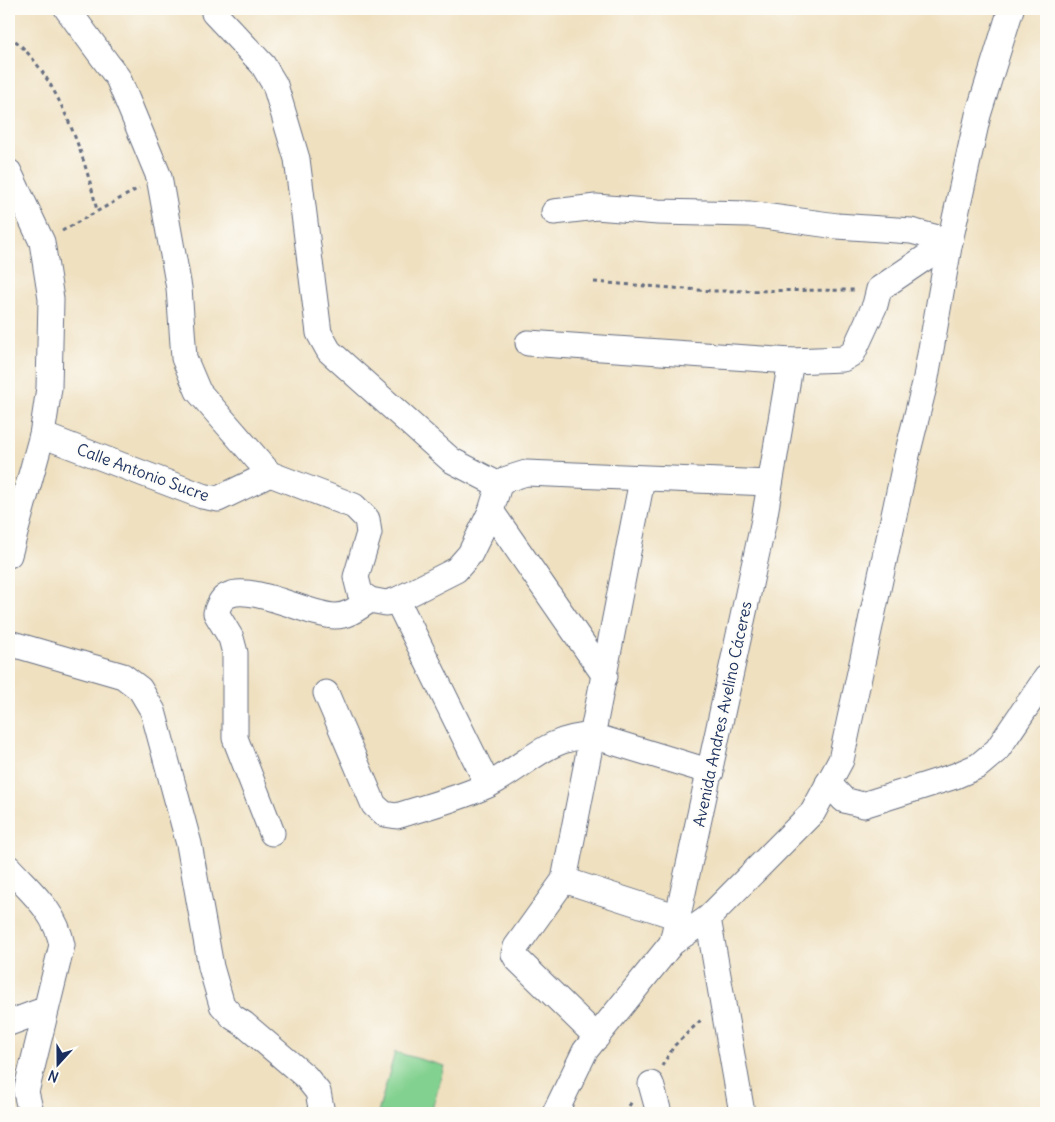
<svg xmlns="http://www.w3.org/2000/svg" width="1055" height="1122" viewBox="0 0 1055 1122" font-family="Delius,sans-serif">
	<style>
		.green { fill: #83d190; stroke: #4f8077 }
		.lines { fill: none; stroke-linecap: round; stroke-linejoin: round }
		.street-casing { stroke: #656d80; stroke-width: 27 }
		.path { stroke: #656d80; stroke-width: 3; stroke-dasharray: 4 4; stroke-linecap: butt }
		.street { stroke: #fff; stroke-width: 25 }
		.labels { text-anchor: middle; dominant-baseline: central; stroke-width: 4; stroke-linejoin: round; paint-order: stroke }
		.street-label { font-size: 16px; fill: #1b2f5e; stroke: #fdfcf7 }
	</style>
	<rect width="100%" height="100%" fill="#fdfcf7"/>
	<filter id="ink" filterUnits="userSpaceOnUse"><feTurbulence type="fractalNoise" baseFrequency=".02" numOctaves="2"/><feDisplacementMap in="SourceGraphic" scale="10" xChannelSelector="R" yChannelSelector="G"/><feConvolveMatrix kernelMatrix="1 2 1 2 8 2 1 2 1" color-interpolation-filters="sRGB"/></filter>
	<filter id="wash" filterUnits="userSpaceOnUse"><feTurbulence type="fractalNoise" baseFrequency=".0096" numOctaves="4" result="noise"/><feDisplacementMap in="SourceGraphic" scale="20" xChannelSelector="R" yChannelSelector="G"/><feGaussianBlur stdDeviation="1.12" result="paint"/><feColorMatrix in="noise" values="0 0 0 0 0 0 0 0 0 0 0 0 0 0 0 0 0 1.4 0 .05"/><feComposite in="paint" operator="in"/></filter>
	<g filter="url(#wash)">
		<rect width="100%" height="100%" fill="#efe0c0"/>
		<polygon class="green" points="395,1052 444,1066 431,1113 378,1113"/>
	</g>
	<g filter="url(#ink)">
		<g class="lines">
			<g class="street-casing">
				<g id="street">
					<polyline points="67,9 118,78 159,177 179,288 184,358 198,391 270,474 354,506 367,519 369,533 356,577 360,593 370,600 386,603 397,600 456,570 470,554 491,511 499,485 507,479 526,473 769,483"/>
					<polyline points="214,13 263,65 275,85 297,159 319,333 329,351 451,460 499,485"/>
					<polyline points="9,172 42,242 51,299 49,388 42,435 9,555"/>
					<polyline points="554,212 596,207 658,212 750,214 837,226 911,231 950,241"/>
					<polyline points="528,343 791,361 843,359 853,353 875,305 879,289 950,241"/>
					<polyline points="42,435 202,496 218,499 270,474"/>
					<polyline points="491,511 605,676"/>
					<polyline points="397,600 488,785"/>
					<polyline points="9,643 123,676 140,689 153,711 189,844 211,967 222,1005 233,1017 244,1024 306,1077 318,1092 322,1113"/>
					<path d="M326,693l48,112 10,9 13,2c30,-10 62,-17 91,-31 38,-19 59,-49 105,-49l118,36"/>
					<polyline points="828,783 844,800 863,805 955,776 978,766 997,750 1046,678"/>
					<path d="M272,833l-37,-95v-85l-4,-15 -15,-25c2,-7 5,-15 13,-18 23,-11 82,21 106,21 14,0 24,-9 35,-16"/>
					<path d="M9,868c22,24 47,44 53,77l-36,147 5,21"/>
					<polyline points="564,880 678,917"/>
					<polyline points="708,918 742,1113"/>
					<polyline points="672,943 764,520 791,361"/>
					<polyline points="9,1023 44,1010"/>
					<polyline points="597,1037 517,959 514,954 516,947 564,880 642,480"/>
					<polyline points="651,1084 659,1113"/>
					<polyline points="555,1113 585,1051 672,943 708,918 813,812 841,760 907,455 925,383 950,241 978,115 1011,9"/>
				</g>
			</g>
			<g class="path">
				<path d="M9,36c46,32 77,122 88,175"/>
				<polyline points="62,231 139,188"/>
				<polyline points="594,282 712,291 856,290"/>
				<polyline points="662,1066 674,1046 703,1018"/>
				<polyline points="625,1113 632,1101"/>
			</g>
			<use href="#street" class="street"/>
		</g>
	</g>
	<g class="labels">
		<g class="street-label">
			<text transform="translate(143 472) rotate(20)">Calle Antonio Sucre</text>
			<text transform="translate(722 714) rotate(-78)">Avenida Andres Avelino Cáceres</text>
		</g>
	</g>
	<rect width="1055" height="1122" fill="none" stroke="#fdfcf7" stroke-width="30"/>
	<g transform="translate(58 1064) rotate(201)" stroke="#fdfcf7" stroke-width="4" paint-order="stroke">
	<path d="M0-4L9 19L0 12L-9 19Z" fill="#1b2f5e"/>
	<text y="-8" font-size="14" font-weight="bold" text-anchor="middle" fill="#1b2f5e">N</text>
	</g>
</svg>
